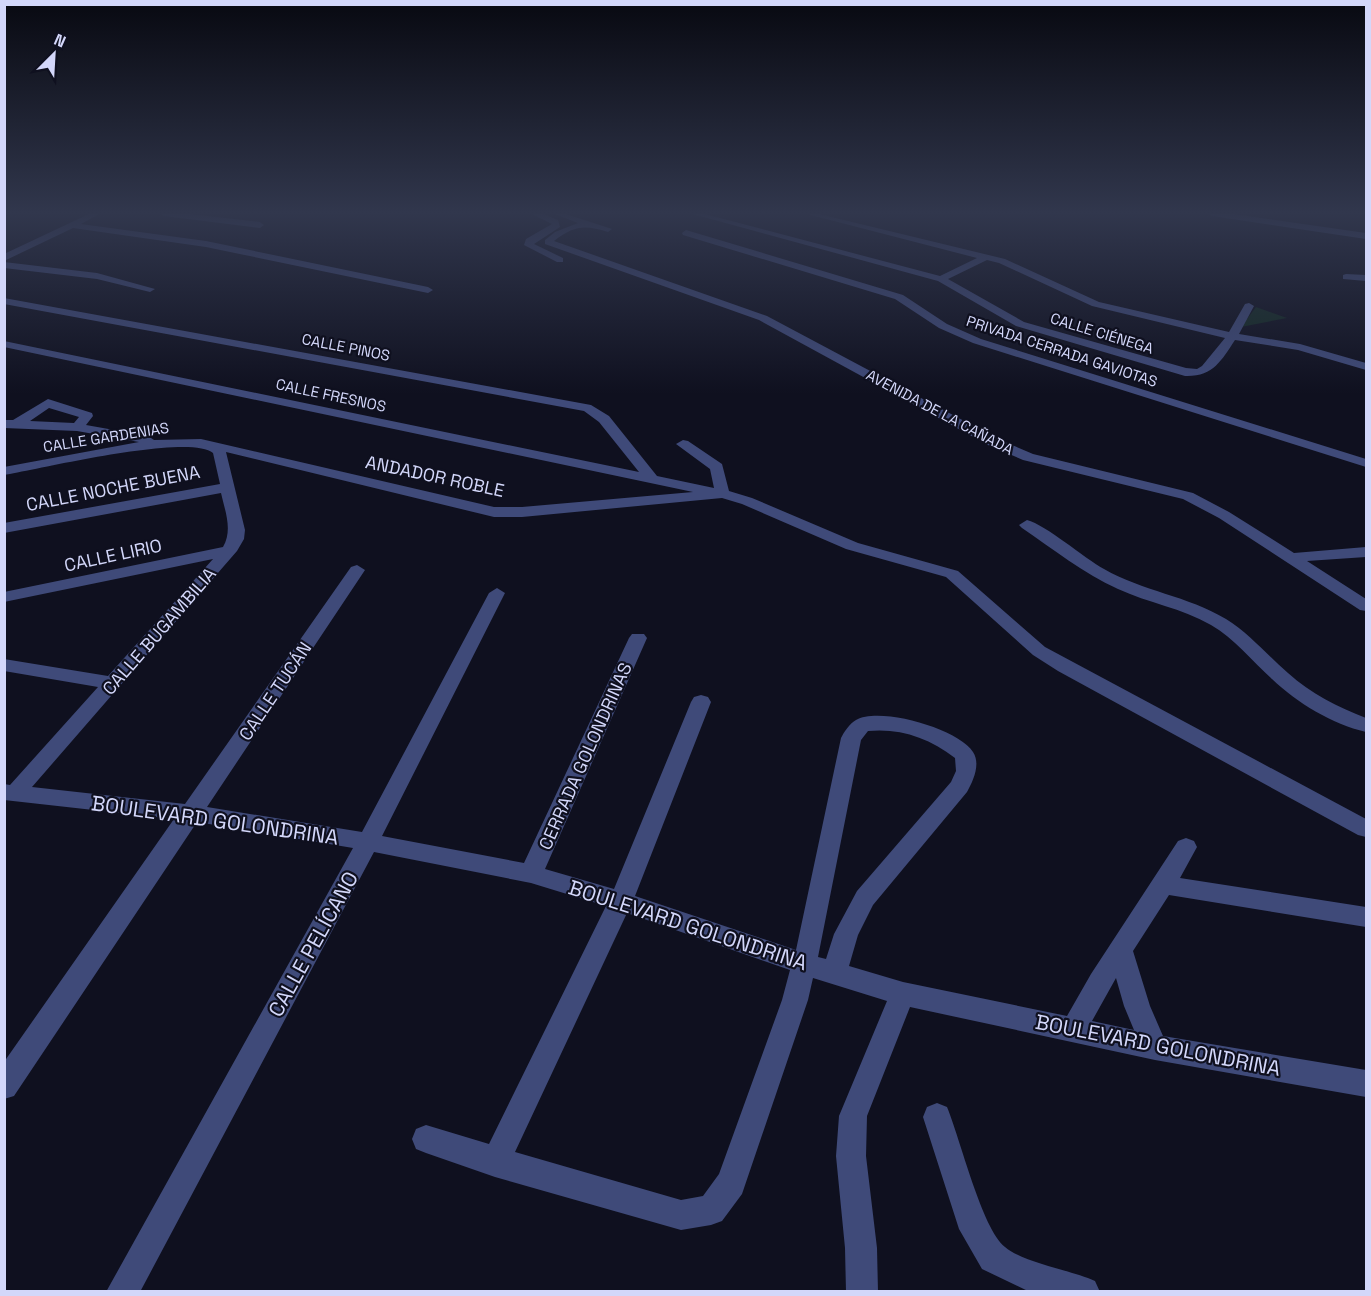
<svg xmlns="http://www.w3.org/2000/svg" width="1371" height="1296" viewBox="0 0 1371 1296" font-family="'Space Grotesk',sans-serif">
	<style>
		.green { fill: #132923 }
		.lines { fill: none; stroke-linecap: round; stroke-linejoin: round }
		.minor { fill: #3f4a79; fill-rule: evenodd }
		.labels { text-anchor: middle; dominant-baseline: central; stroke-width: 4.5; stroke-linejoin: round; paint-order: stroke }
		.far-street-label { font-size: 15px; fill: #d3d7fa; stroke: #0f101f }
		.street-label { font-size: 18px; fill: #d3d7fa; stroke: #0f101f }
		.near-street-label { font-size: 21px; fill: #d3d7fa; stroke: #0f101f }
	</style>
	<rect width="100%" height="100%" fill="#0f101f"/>
	<polygon class="green" points="1256,307 1287,318 1241,327"/>
	<g class="lines">
		<g class="minor">
			<polygon points="4,213 11,213 4,216"/>
			<polygon points="91,213 101,213 81,224 206,241 428,287 433,290 428,293 206,247 73,228 4,261 4,254"/>
			<polygon points="160,213 181,213 260,222 264,225 260,228 164,216"/>
			<polygon points="530,213 541,213 558,220 560,227 534,244 563,258 563,262 557,262 524,245 526,239 552,224"/>
			<path d="M552,213h11l49,16 -4,3c-23,-7 -33,-7 -54,9l213,75 231,123 35,15 160,39 36,19 65,41 72,-6v10l-59,4 59,38v12l-6,-1 -141,-92 -36,-19 -160,-39 -35,-15 -229,-125 -214,-76v-4l10,-8 23,-9z"/>
			<path d="M689,213h12l239,63 37,-18 -174,-45h12l190,46 94,43 130,30 16,-28 4,-1 5,3 -15,28 61,10 66,19v7l-68,-20 -63,-10c-14,21 -22,37 -50,36l-169,-50 -78,-45zM987,260l12,3 93,43 133,32 -23,28 -5,3 -11,-1 -162,-46 -76,-43z"/>
			<polygon points="1208,213 1226,213 1366,233 1366,239 1212,216"/>
			<polygon points="686,230 903,295 947,324 981,339 1366,459 1366,467 973,343 939,328 895,299 683,235 682,233"/>
			<polygon points="4,262 97,273 155,289 150,292 97,279 4,268"/>
			<polygon points="1346,274 1366,275 1366,281 1343,279 1343,275"/>
			<path d="M4,298l587,107 18,11 48,60 57,12 -4,-19 -34,-25 7,-4 5,1 34,23 7,27 23,7 106,45 100,28 87,76 321,172v18l-8,-2 -300,-164 -25,-16 -87,-78 -100,-28 -104,-45 -20,-6 -200,19h-28l-268,-65 19,78 -1,9 -7,12 -205,236 153,17 166,-237 6,-2 8,5 -158,237 155,25 127,-239 8,-5 8,5 -123,243 142,27 105,-225 3,-4h12l3,4 -102,231 69,20 77,-187 3,-5 7,-2 7,2 3,5 -76,194 161,54 45,-212c3,-6 9,-15 15,-18 24,-14 103,9 117,32 8,12 0,29 -6,40l-94,113 -15,30 -9,31 54,16 164,34 24,-42 87,-133 8,-3 8,3 3,6 -17,31 186,29v20l-197,-32 -36,56 17,55 13,30 203,34v27l-211,-37 -245,-53 -43,109 -1,40 11,92 1,44h-32l-1,-44 -9,-92 3,-40 48,-115 -74,-23 -5,22 -66,194 -20,27 -11,4 -30,5 -186,-53 -69,-24 -10,-4 -4,-10 4,-10 10,-4 63,19 117,-238 -75,-23 -157,-31 -234,440h-34l247,-444 -156,-26 -183,274 -10,3v-37l170,-243 -170,-19v-16l6,1 88,-98 -94,-16v-12l104,17 105,-117 -209,43v-10l219,-45c10,-17 2,-36 -2,-54l-217,40v-10l216,-39 -7,-31c-24,-20 -173,16 -209,22v-8l135,-25 -62,-11 -73,-3v-8h9l35,-21 44,14 1,3 -7,9 62,11 6,4 47,-1 293,68h28l171,-15 -689,-145v-6l635,131 -40,-50 -15,-11 -580,-107zM49,408l30,9 -5,6 -44,-2zM868,731c33,-3 61,7 87,27l1,13 -5,11 -94,109 -23,43 -8,25 -8,-2 43,-217zM627,913l163,57 -8,30 -63,174 -16,22 -22,4 -166,-48zM1116,978l8,28 10,24 -42,-9z"/>
			<path d="M1027,520c19,5 57,38 77,49 38,22 84,27 122,50 24,15 41,36 62,54 23,21 50,34 78,45v14c-34,-8 -69,-29 -94,-53 -20,-18 -37,-40 -61,-54 -29,-17 -63,-22 -93,-36 -35,-16 -65,-40 -96,-61l-3,-3z"/>
			<path d="M937,1103l10,4c13,31 35,122 58,140 19,16 66,23 90,34l5,11h-70l-48,-23 -23,-40 -36,-112 4,-10z"/>
		</g>
	</g>
	<linearGradient id="sky" x2="0" y2="1"><stop stop-color="#080911"/><stop offset="0.54" stop-color="#31374d"/><stop offset="1" stop-color="#31374d" stop-opacity="0"/></linearGradient>
	<rect width="1371" height="394" fill="url(#sky)"/>
	<g class="labels">
		<g class="far-street-label">
			<text transform="translate(1102 333) rotate(17)">CALLE CIÉNEGA</text>
			<text transform="translate(346 347) rotate(11)">CALLE PINOS</text>
			<text transform="translate(1062 351) rotate(18)">PRIVADA CERRADA GAVIOTAS</text>
			<text transform="translate(331 395) rotate(12)">CALLE FRESNOS</text>
			<text transform="translate(940 412) rotate(28)">AVENIDA DE LA CAÑADA</text>
			<text transform="translate(106 437) rotate(-9)">CALLE GARDENIAS</text>
		</g>
		<g class="street-label">
			<text transform="translate(435 476) rotate(12)">ANDADOR ROBLE</text>
			<text transform="translate(113 488) rotate(-11)">CALLE NOCHE BUENA</text>
			<text transform="translate(113 555) rotate(-12)">CALLE LIRIO</text>
			<text transform="translate(159 631) rotate(-49)">CALLE BUGAMBILIA</text>
			<text transform="translate(275 691) rotate(-56)">CALLE TUCÁN</text>
			<text transform="translate(585 756) rotate(-66)">CERRADA GOLONDRINAS</text>
		</g>
		<g class="near-street-label">
			<text transform="translate(215 820) rotate(8)">BOULEVARD GOLONDRINA</text>
			<text transform="translate(688 925) rotate(18)">BOULEVARD GOLONDRINA</text>
			<text transform="translate(313 944) rotate(-61)">CALLE PELÍCANO</text>
			<text transform="translate(1158 1045) rotate(11)">BOULEVARD GOLONDRINA</text>
		</g>
	</g>
	<rect width="1371" height="1296" fill="none" stroke="#d3d7fa" stroke-width="12"/>
	<g transform="translate(54 54) rotate(24)" stroke="#0f101f" stroke-width="4.5" paint-order="stroke">
	<path d="M0-4.5L10 22L0 15L-10 22Z" fill="#d3d7fa"/>
	<text y="-9" font-size="16" font-weight="bold" text-anchor="middle" fill="#d3d7fa">N</text>
	</g>
</svg>
